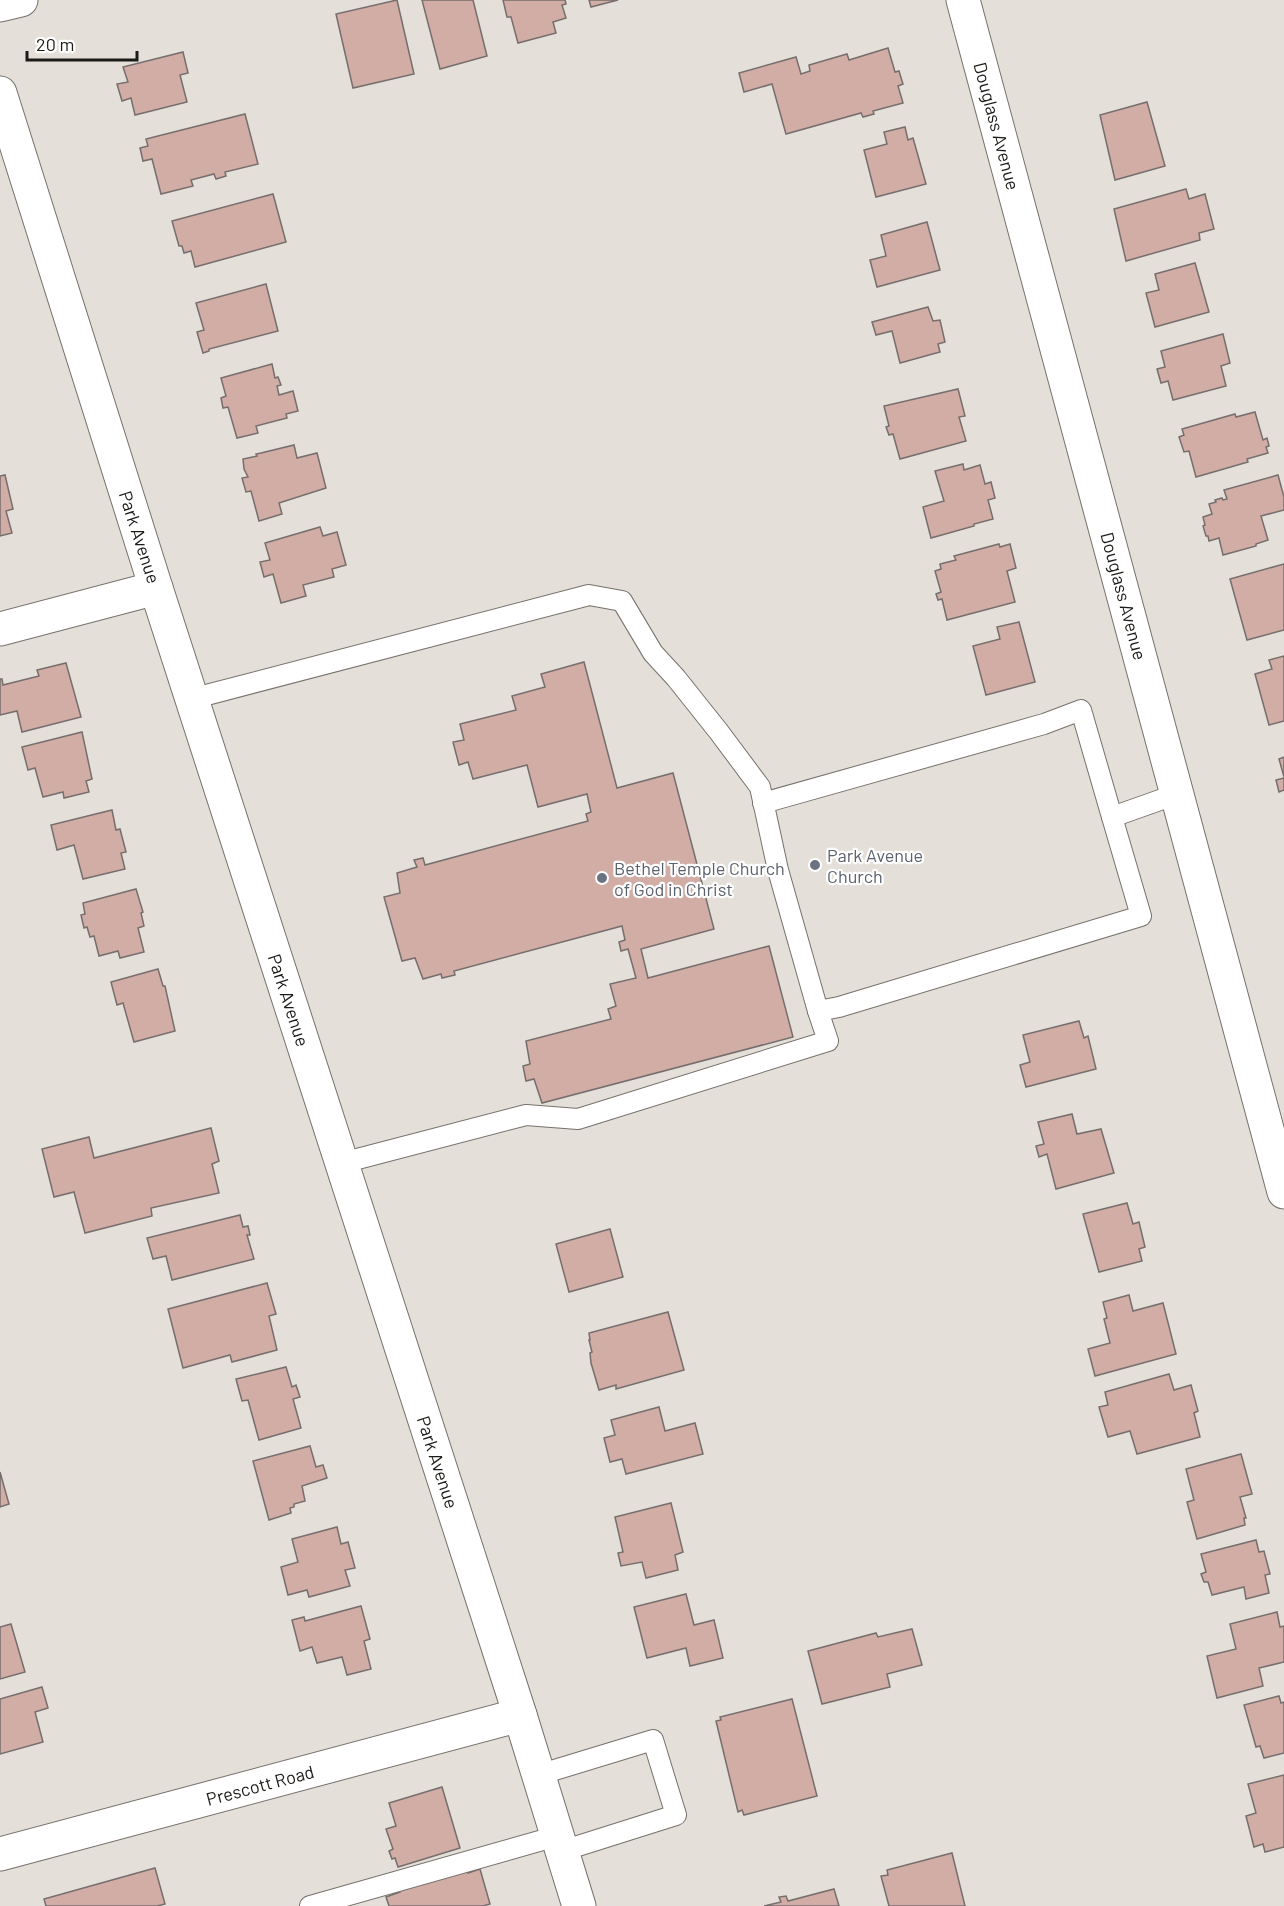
<svg xmlns="http://www.w3.org/2000/svg" width="1284" height="1906" viewBox="0 0 1284 1906" font-family="Barlow,sans-serif">
	<style>
		.building { fill: #d1ada6; stroke: #766e6d; stroke-width: 1.5 }
		.lines { fill: none; stroke-linecap: round; stroke-linejoin: round }
		.service-casing { stroke: #76716b; stroke-width: 22 }
		.minor-casing { stroke: #76716b; stroke-width: 35 }
		.secondary-casing { stroke: #76716b; stroke-width: 35 }
		.service { stroke: #fff; stroke-width: 20 }
		.minor { stroke: #fff; stroke-width: 33 }
		.secondary { stroke: #fff; stroke-width: 33 }
		.worship-dot { fill: #6b7280; stroke: #fff; stroke-width: 2 }
		.labels { text-anchor: middle; dominant-baseline: central; stroke-width: 4.5; stroke-linejoin: round; paint-order: stroke }
		.street-label { font-size: 18px; fill: #1c1a17; stroke: #fff }
		.worship-label { font-size: 18px; fill: #5b616d; stroke: #fff; text-anchor: start }
	</style>
	<rect width="100%" height="100%" fill="#e5dfd9"/>
	<g class="building">
		<polygon points="397,0 414,74 353,88 336,14"/>
		<polygon points="422,0 473,0 487,56 440,69"/>
		<polygon points="503,0 565,0 566,4 562,5 566,18 553,22 556,33 518,43 511,17 507,17"/>
		<polygon points="589,0 618,0 591,7"/>
		<polygon points="888,48 895,72 899,71 903,84 898,86 903,103 873,111 874,114 863,117 861,113 786,134 772,84 744,92 739,73 796,57 801,74 810,71 809,65 847,54 849,60"/>
		<polygon points="183,52 188,73 180,75 187,102 135,115 131,98 122,101 117,84 128,82 123,67"/>
		<polygon points="1147,102 1165,166 1115,180 1100,115"/>
		<polygon points="245,114 258,164 225,172 226,176 216,179 214,174 191,180 193,186 161,194 152,159 143,161 140,148 148,146 146,139"/>
		<polygon points="905,127 908,140 913,138 926,184 876,197 864,150 887,144 884,132"/>
		<polygon points="1186,189 1189,199 1205,194 1214,229 1199,233 1200,240 1126,261 1114,209"/>
		<polygon points="273,194 286,242 195,267 191,251 184,253 182,246 179,246 172,221"/>
		<polygon points="927,222 940,270 877,287 870,260 886,256 881,235"/>
		<polygon points="1195,263 1209,312 1155,327 1146,293 1159,290 1155,274"/>
		<polygon points="266,284 278,331 209,349 209,351 203,353 197,332 204,330 196,303"/>
		<polygon points="928,307 933,321 940,320 945,342 938,344 940,352 900,363 892,331 876,335 872,322"/>
		<polygon points="1223,334 1230,363 1221,366 1226,386 1173,400 1168,381 1161,383 1157,369 1165,367 1161,351"/>
		<polygon points="272,364 275,378 278,377 281,385 277,386 279,395 293,391 298,411 286,414 287,418 256,426 258,433 237,438 228,407 223,408 221,398 226,396 221,378"/>
		<polygon points="958,389 965,416 959,417 966,441 900,459 893,434 889,435 886,427 889,426 884,406"/>
		<polygon points="1255,412 1263,440 1267,438 1269,446 1266,447 1268,453 1247,459 1248,462 1196,477 1189,451 1184,452 1179,437 1184,435 1182,429 1235,414 1236,417"/>
		<polygon points="294,445 297,458 317,453 326,488 279,503 282,514 259,521 251,491 246,492 242,478 248,477 244,469 243,459 257,456 256,454 261,453"/>
		<polygon points="963,464 964,470 980,465 985,484 991,482 995,498 988,500 993,519 974,524 974,526 931,538 923,507 944,501 935,471"/>
		<polygon points="5,475 13,509 6,511 12,533 0,536 0,476"/>
		<polygon points="1278,475 1284,497 1284,510 1261,516 1268,540 1256,544 1256,546 1223,555 1219,538 1209,541 1208,536 1206,536 1203,526 1205,525 1203,517 1212,514 1209,504 1216,502 1215,500 1222,498 1223,500 1227,499 1224,490"/>
		<polygon points="320,527 323,536 337,532 346,565 332,569 334,577 303,585 306,596 281,603 273,574 264,577 260,562 270,560 265,543"/>
		<polygon points="999,544 1000,547 1010,544 1016,568 1007,571 1015,602 947,620 942,599 938,600 936,594 941,592 935,571 941,569 940,564 956,560 954,556"/>
		<polygon points="1284,564 1284,630 1247,640 1230,579"/>
		<polygon points="1019,622 1035,682 986,695 973,646 1000,639 997,627"/>
		<polygon points="1284,656 1284,721 1269,725 1255,674 1272,669 1269,660"/>
		<polygon points="584,662 617,788 673,773 714,929 641,949 648,978 769,946 793,1037 542,1103 534,1079 526,1081 523,1066 530,1064 526,1041 611,1019 608,1009 616,1006 610,984 636,978 628,949 621,951 619,942 625,940 622,926 454,971 455,975 442,978 441,974 423,979 415,958 402,961 384,897 400,893 397,873 417,867 414,860 423,858 425,865 588,821 586,814 591,812 587,794 538,807 527,765 473,779 468,762 459,765 453,742 464,740 460,724 516,710 512,696 545,687 541,674"/>
		<polygon points="66,663 81,717 22,732 17,711 0,715 0,679 2,679 3,685 39,676 37,670"/>
		<polygon points="82,732 92,779 86,781 89,792 64,798 63,792 43,797 35,768 28,770 22,747"/>
		<polygon points="1284,757 1284,777 1279,759"/>
		<polygon points="1284,778 1284,790 1279,792 1276,780"/>
		<polygon points="112,810 116,830 120,829 126,852 121,853 125,869 83,879 74,845 57,850 51,825"/>
		<polygon points="136,889 143,912 141,913 144,926 138,928 144,952 120,958 118,951 99,956 94,936 90,937 87,927 84,928 81,915 85,914 83,903"/>
		<polygon points="158,969 163,986 165,986 175,1031 134,1042 123,1003 117,1005 111,982"/>
		<polygon points="1079,1021 1084,1038 1088,1036 1096,1069 1026,1087 1020,1065 1030,1062 1023,1035"/>
		<polygon points="1072,1114 1077,1134 1101,1129 1114,1173 1056,1189 1047,1154 1039,1157 1036,1146 1044,1144 1038,1122"/>
		<polygon points="211,1128 219,1161 212,1164 219,1193 151,1208 152,1216 85,1233 74,1192 54,1197 42,1149 89,1137 94,1158"/>
		<polygon points="1127,1203 1133,1224 1139,1222 1145,1247 1139,1249 1142,1261 1099,1272 1083,1214"/>
		<polygon points="240,1215 243,1227 248,1226 250,1235 247,1235 254,1259 172,1280 166,1256 153,1259 147,1238"/>
		<polygon points="610,1229 623,1277 569,1292 556,1244"/>
		<polygon points="267,1283 276,1314 269,1316 277,1350 232,1362 230,1355 183,1368 168,1309"/>
		<polygon points="1129,1295 1133,1311 1163,1303 1176,1354 1095,1376 1088,1349 1110,1343 1104,1319 1107,1318 1103,1302"/>
		<polygon points="668,1312 684,1370 616,1389 616,1385 599,1390 591,1363 590,1353 592,1352 589,1340 590,1340 589,1333"/>
		<polygon points="286,1367 292,1387 296,1385 300,1397 293,1399 301,1428 259,1440 248,1400 242,1401 236,1379"/>
		<polygon points="1169,1374 1174,1390 1191,1385 1198,1411 1194,1413 1200,1437 1137,1454 1130,1431 1108,1437 1099,1407 1108,1405 1105,1392"/>
		<polygon points="659,1407 665,1431 695,1423 703,1454 626,1474 622,1459 610,1462 604,1438 615,1435 611,1420"/>
		<polygon points="310,1446 316,1467 323,1465 327,1478 302,1486 305,1501 294,1504 294,1507 290,1508 291,1513 269,1520 253,1461"/>
		<polygon points="1241,1454 1252,1494 1240,1497 1246,1518 1244,1518 1245,1525 1197,1539 1187,1502 1194,1500 1186,1469"/>
		<polygon points="0,1472 9,1504 0,1507"/>
		<polygon points="671,1503 683,1552 675,1555 678,1570 646,1578 642,1562 621,1566 618,1553 623,1552 615,1517"/>
		<polygon points="337,1527 341,1544 348,1542 355,1568 345,1570 350,1586 309,1597 307,1590 288,1595 281,1567 298,1562 292,1539"/>
		<polygon points="1256,1540 1259,1552 1264,1551 1270,1574 1265,1575 1269,1593 1246,1599 1244,1587 1212,1595 1208,1582 1204,1582 1201,1574 1206,1572 1201,1554"/>
		<polygon points="686,1594 694,1625 714,1620 723,1658 690,1666 686,1648 647,1658 634,1607"/>
		<polygon points="361,1606 370,1639 364,1641 371,1669 347,1675 342,1657 317,1663 312,1647 300,1651 292,1620 304,1617 305,1621"/>
		<polygon points="1277,1612 1280,1627 1284,1626 1284,1662 1259,1668 1263,1686 1217,1698 1207,1656 1236,1649 1230,1624"/>
		<polygon points="11,1624 25,1672 0,1679 0,1627"/>
		<polygon points="912,1629 922,1665 887,1674 890,1687 822,1704 808,1651 876,1633 878,1637"/>
		<polygon points="42,1687 48,1708 35,1712 43,1742 0,1754 0,1699"/>
		<polygon points="1279,1696 1281,1703 1284,1702 1284,1753 1264,1758 1260,1746 1256,1747 1244,1705"/>
		<polygon points="792,1699 817,1796 744,1815 742,1810 738,1812 716,1721 721,1720 720,1717"/>
		<polygon points="1284,1775 1284,1847 1265,1852 1263,1844 1254,1847 1246,1816 1256,1813 1248,1784"/>
		<polygon points="442,1787 460,1848 398,1867 395,1858 392,1859 389,1851 393,1849 386,1829 396,1826 389,1803"/>
		<polygon points="952,1853 965,1906 889,1906 881,1876 888,1875 887,1870"/>
		<polygon points="155,1868 165,1904 157,1906 46,1906 44,1899"/>
		<polygon points="466,1868 468,1873 480,1869 490,1904 483,1906 389,1906 386,1897 400,1892 399,1888"/>
		<polygon points="834,1889 839,1906 764,1906 781,1902 779,1897 786,1896 788,1901"/>
	</g>
	<g class="lines">
		<g class="service-casing">
			<g id="service">
				<polyline points="191,699 589,595 622,601 653,653 676,678 719,732 760,787 778,870 818,1011 828,1041 578,1119 526,1115 342,1163"/>
				<polyline points="763,803 1044,724 1081,710 1112,817 1177,794"/>
				<polyline points="818,1011 839,1007 1141,916 1112,817"/>
				<polyline points="538,1775 653,1740 676,1815 562,1851"/>
				<polyline points="310,1906 557,1836"/>
			</g>
		</g>
		<g class="minor-casing">
			<g id="minor">
				<polyline points="963,0 1284,1192"/>
				<polyline points="0,5 21,0"/>
				<polyline points="0,629 156,588"/>
				<polyline points="0,1854 520,1715"/>
			</g>
		</g>
		<g class="secondary-casing">
			<polyline id="secondary" points="0,93 156,588 520,1715 579,1906"/>
		</g>
		<use href="#service" class="service"/>
		<use href="#minor" class="minor"/>
		<use href="#secondary" class="secondary"/>
	</g>
	<g class="worship-dot">
		<circle cx="815" cy="865" r="6"/>
		<circle cx="602" cy="878" r="6"/>
	</g>
	<g class="labels">
		<g class="street-label">
			<text transform="translate(997 126) rotate(75)">Douglass Avenue</text>
			<text transform="translate(140 537) rotate(72)">Park Avenue</text>
			<text transform="translate(1124 596) rotate(75)">Douglass Avenue</text>
			<text transform="translate(289 1000) rotate(72)">Park Avenue</text>
			<text transform="translate(438 1462) rotate(72)">Park Avenue</text>
			<text transform="translate(260 1785) rotate(-15)">Prescott Road</text>
		</g>
		<g class="worship-label">
			<text x="827" y="855">Park Avenue<tspan x="827" dy="21">Church</tspan></text>
			<text x="614" y="868">Bethel Temple Church<tspan x="614" dy="21">of God in Christ</tspan></text>
		</g>
	</g>
	<path d="M27 51v9h110v-9" fill="none" stroke="#1c1a17" stroke-width="3"/>
	<text x="36" y="51" font-size="18" fill="#1c1a17" stroke="#ffffff" stroke-width="4.5" paint-order="stroke">20 m</text>
</svg>
